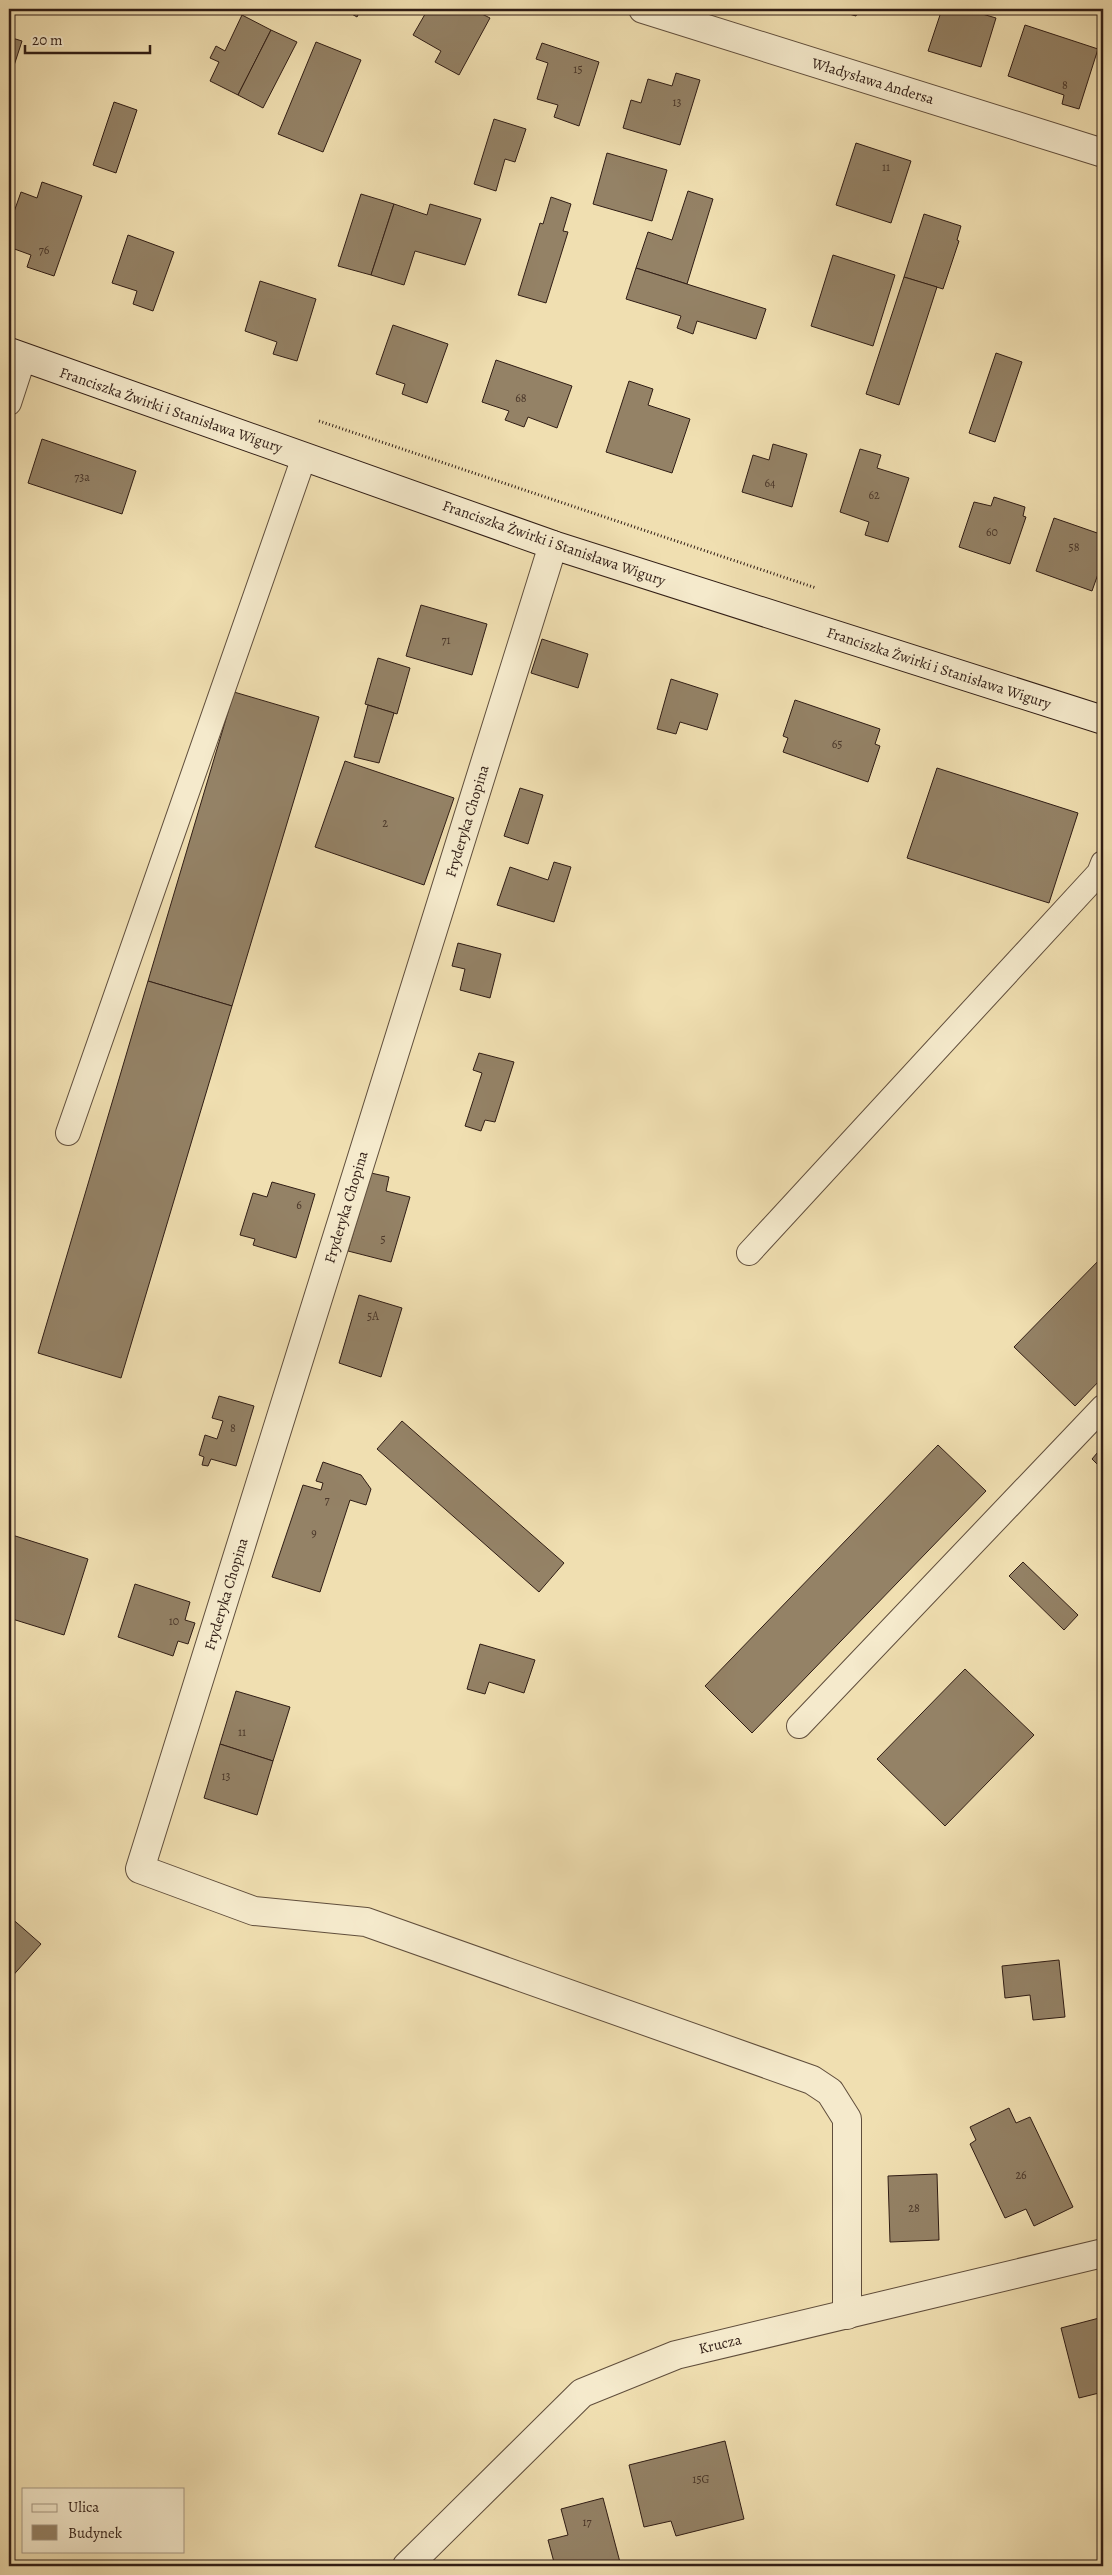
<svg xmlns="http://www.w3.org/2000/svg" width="1112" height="2575" viewBox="0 0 1112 2575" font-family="Alegreya,serif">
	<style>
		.building { fill: #948266; stroke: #301d15 }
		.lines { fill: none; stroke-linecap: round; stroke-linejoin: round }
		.lane-casing { stroke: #604e3c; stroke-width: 26 }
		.street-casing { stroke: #604e3c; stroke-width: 30 }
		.secondary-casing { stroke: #301d15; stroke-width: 30 }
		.path { stroke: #301d15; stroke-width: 3; stroke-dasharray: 1 2.5; stroke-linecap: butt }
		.lane { stroke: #f5eacc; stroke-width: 24 }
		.street { stroke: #f5eacc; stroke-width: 28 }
		.secondary { stroke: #f5eacc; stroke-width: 28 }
		.labels { text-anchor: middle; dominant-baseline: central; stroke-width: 5; stroke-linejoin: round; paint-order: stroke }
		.number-label { font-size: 12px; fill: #493629 }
		.street-label { font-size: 15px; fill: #301d15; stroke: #f5eacc }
	</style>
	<rect width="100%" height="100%" fill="#f0dfb1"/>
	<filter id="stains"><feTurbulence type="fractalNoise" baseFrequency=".004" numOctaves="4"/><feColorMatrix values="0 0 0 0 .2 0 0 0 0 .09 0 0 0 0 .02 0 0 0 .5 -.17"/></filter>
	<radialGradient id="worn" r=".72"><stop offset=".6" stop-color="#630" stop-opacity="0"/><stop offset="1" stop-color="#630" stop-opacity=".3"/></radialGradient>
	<g class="building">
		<polygon points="343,9 361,9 357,17"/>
		<polygon points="428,9 472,9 490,18 459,75 435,62 441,51 413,35"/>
		<polygon points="832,9 859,9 856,16"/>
		<polygon points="942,9 981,9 979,13 996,18 981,67 928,51"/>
		<polygon points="242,15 271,30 238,95 210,81 219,62 210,58 216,46 225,51"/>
		<polygon points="1025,25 1098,49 1079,109 1062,104 1064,95 1008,76"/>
		<polygon points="271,30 297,42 263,108 238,95"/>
		<polygon points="9,37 22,41 9,81"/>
		<polygon points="316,42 361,60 323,152 278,134"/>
		<polygon points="542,43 599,62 579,126 554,117 558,105 537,99 548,63 536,59"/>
		<polygon points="676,73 700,80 680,145 623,128 631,100 641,103 648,79 672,86"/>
		<polygon points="114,102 137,110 116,173 93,165"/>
		<polygon points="494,119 526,129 515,162 505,159 496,191 474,184"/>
		<polygon points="856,143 911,161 891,223 836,205"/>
		<polygon points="607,153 667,170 652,221 593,204"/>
		<polygon points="42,182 82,196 54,276 27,267 31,255 9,247 9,226 21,192 37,198"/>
		<polygon points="688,191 713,199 687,284 636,268 648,232 672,240"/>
		<polygon points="361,194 394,204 371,275 338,266"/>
		<polygon points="551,197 571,204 563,231 568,232 546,303 518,295 540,223 543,224"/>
		<polygon points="394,204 427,215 430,204 481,219 465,265 415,251 404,285 371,275"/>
		<polygon points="924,214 961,226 957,240 959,241 943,289 904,277"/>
		<polygon points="128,235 174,252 153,311 133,304 137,291 112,283"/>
		<polygon points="833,255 895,275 873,346 811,326"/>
		<polygon points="636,268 766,309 756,339 697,321 693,334 677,328 681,316 626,299"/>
		<polygon points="904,277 937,287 899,405 866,394"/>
		<polygon points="260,281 316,299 297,361 273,354 277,342 245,331"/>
		<polygon points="393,325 448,344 427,403 402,394 405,384 376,374"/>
		<polygon points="996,353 1022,362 995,442 969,433"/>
		<polygon points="496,360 572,386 557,428 528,417 524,427 505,420 509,411 482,402"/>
		<polygon points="629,381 653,389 648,405 690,419 672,473 606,452"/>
		<polygon points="42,439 136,471 122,514 28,483"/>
		<polygon points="773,444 807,454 792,507 742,492 753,455 769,460"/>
		<polygon points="860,449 881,455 877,468 909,478 888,542 865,535 869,522 840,512"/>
		<polygon points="994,497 1025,507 1023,516 1026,517 1010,564 959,547 974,502 991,506"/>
		<polygon points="1054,518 1103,535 1103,560 1092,591 1036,571"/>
		<polygon points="421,605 487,624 472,675 406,656"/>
		<polygon points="542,639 588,654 578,688 531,673"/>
		<polygon points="378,658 410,668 397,714 365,704"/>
		<polygon points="671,679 718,694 707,730 680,722 676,734 657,729"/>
		<polygon points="234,692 319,717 232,1006 148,981"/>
		<polygon points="795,700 880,729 875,744 880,746 868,782 783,752 788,738 783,736"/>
		<polygon points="368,705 394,713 379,763 354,757"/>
		<polygon points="345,761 454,798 424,885 315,847"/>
		<polygon points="937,768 1078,813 1049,903 907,858"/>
		<polygon points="520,788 543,795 528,844 504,836"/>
		<polygon points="554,862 571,867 554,922 497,905 510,867 548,880"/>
		<polygon points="458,943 501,954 490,998 460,990 465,969 452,966"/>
		<polygon points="148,981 232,1006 121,1378 38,1353"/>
		<polygon points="479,1053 514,1062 495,1122 485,1120 481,1131 465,1126 482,1073 473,1070"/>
		<polygon points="371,1173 389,1177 386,1191 410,1197 391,1262 348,1251"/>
		<polygon points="272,1182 315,1194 296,1258 253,1245 255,1239 240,1235 253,1193 267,1197"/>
		<polygon points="1103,1256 1103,1377 1075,1406 1014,1347"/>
		<polygon points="359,1295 402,1308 381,1377 339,1363"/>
		<polygon points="219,1396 254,1406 236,1466 211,1459 208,1466 202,1465 204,1457 199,1455 205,1435 217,1439 223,1421 212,1418"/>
		<polygon points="402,1421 564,1563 539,1592 377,1449"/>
		<polygon points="938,1445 986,1491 752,1733 705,1686"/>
		<polygon points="1103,1446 1103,1470 1092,1459"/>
		<polygon points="323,1462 361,1475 371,1489 366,1505 350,1500 320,1592 272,1577 303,1485 321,1490 323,1483 316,1481"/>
		<polygon points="9,1534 88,1559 64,1635 9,1618"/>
		<polygon points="1023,1562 1078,1615 1064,1630 1009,1576"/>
		<polygon points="135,1584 190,1602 185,1620 195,1623 188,1644 178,1641 173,1656 118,1637"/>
		<polygon points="480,1644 535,1660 524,1693 489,1682 485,1694 467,1689"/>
		<polygon points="965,1669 1034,1735 945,1826 877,1759"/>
		<polygon points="236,1691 290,1707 273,1761 220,1744"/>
		<polygon points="220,1744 273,1761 257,1815 204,1798"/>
		<polygon points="9,1916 41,1944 9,1980"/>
		<polygon points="1059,1960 1065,2017 1033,2020 1030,1995 1005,1998 1002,1966"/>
		<polygon points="1009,2108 1016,2123 1030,2117 1073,2207 1034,2226 1026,2209 1005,2218 970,2144 976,2140 970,2127"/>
		<polygon points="937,2174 939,2240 890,2242 888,2176"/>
		<polygon points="1103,2317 1103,2392 1079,2398 1061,2328"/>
		<polygon points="725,2441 744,2519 676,2536 671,2521 644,2527 629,2465"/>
		<polygon points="603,2498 621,2566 555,2566 548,2540 568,2535 561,2509"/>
	</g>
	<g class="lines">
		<g class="lane-casing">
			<g id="lane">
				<polyline points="9,403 24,357"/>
				<polyline points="68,1133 304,457"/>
				<polyline points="749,1253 1099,873 1103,863"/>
				<polyline points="799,1726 1103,1407"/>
			</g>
		</g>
		<g class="street-casing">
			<g id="street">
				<polyline points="643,9 1103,153"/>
				<polyline points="553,545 140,1869 254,1911 366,1922 812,2080 830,2092 847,2119 847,2315"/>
				<polyline points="407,2566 582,2393 676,2355 1103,2253"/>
			</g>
		</g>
		<g class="secondary-casing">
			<polyline id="secondary" points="9,352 553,545 1103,720"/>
		</g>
		<polyline class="path" points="319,421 816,588"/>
		<use href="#lane" class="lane"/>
		<use href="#street" class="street"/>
		<use href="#secondary" class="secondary"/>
	</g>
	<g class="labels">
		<g class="number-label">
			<text x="578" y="69">15</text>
			<text x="1065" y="85">8</text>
			<text x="677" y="102">13</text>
			<text x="886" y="167">11</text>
			<text x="44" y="250">76</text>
			<text x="521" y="398">68</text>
			<text x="82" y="477">73a</text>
			<text x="770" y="483">64</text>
			<text x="874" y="495">62</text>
			<text x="992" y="532">60</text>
			<text x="1074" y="547">58</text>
			<text x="446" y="640">71</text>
			<text x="837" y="744">65</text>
			<text x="385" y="823">2</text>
			<text x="299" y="1205">6</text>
			<text x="383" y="1239">5</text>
			<text x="373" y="1316">5A</text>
			<text x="233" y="1428">8</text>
			<text x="327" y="1500">7</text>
			<text x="314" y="1533">9</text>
			<text x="174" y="1621">10</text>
			<text x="242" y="1732">11</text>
			<text x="226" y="1776">13</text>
			<text x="1021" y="2175">26</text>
			<text x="914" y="2208">28</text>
			<text x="701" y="2479">15G</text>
			<text x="587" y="2522">17</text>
		</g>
		<g class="street-label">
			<text transform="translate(873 81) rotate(17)">Władysława Andersa</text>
			<text transform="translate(171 410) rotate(19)">Franciszka Żwirki i Stanisława Wigury</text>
			<text transform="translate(554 543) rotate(19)">Franciszka Żwirki i Stanisława Wigury</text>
			<text transform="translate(939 668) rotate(18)">Franciszka Żwirki i Stanisława Wigury</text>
			<text transform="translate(467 821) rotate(-73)">Fryderyka Chopina</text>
			<text transform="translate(346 1207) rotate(-73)">Fryderyka Chopina</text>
			<text transform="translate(226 1594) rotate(-73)">Fryderyka Chopina</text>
			<text transform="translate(720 2344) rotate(-13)">Krucza</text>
		</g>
	</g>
	<rect width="1112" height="2575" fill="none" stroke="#f0dfb1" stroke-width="30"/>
	<rect x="10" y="10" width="1092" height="2555" fill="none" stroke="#301d15" stroke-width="2.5"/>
	<rect x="15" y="15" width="1082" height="2545" fill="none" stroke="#301d15"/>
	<rect x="22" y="2488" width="162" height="65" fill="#f5eacc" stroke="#a69883"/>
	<rect x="32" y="2504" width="25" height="8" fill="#f5eacc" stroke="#a69883"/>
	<text x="68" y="2512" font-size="15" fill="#301d15">Ulica</text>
	<rect x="32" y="2525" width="25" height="15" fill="#948266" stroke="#a69883"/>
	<text x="68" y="2538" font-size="15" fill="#301d15">Budynek</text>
	<path d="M25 45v8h125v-8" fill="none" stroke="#301d15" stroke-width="2.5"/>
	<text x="32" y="45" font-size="15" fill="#301d15" stroke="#f5eacc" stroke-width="4" paint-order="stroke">20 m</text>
	<rect width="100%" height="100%" filter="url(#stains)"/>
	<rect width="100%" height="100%" fill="url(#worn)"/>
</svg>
